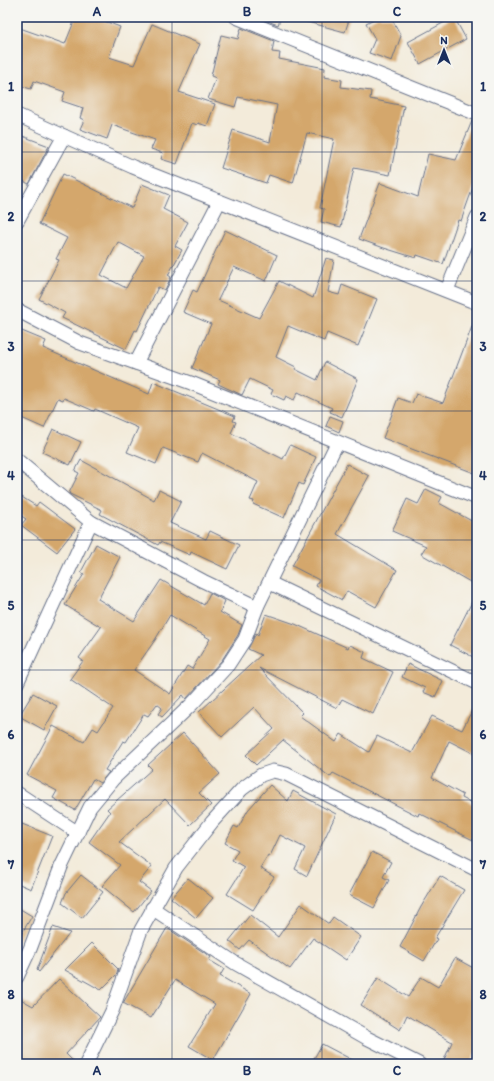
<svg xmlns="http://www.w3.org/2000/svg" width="494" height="1081" viewBox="0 0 494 1081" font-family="Itim,sans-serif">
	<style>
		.building { fill: #d4a76c; fill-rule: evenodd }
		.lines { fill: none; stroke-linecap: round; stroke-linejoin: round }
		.street-casing { stroke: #677189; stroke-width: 15 }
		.street { stroke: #fff; stroke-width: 13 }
		.grid { fill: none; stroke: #1b2f5e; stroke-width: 1; stroke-opacity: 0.55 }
		.neatline { fill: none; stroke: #1b2f5e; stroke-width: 1.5 }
		.grid-label { font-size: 13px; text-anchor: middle; font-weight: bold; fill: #1b2f5e }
	</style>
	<rect width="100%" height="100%" fill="#f6f6f2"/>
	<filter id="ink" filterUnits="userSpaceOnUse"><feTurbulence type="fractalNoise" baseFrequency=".025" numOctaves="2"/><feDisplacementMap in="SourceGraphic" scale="8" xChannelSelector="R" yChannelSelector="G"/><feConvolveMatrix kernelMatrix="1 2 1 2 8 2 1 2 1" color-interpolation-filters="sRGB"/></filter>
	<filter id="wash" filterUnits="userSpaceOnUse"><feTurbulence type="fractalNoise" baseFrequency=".012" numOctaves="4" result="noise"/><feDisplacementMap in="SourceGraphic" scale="16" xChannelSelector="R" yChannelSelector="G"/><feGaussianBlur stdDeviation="0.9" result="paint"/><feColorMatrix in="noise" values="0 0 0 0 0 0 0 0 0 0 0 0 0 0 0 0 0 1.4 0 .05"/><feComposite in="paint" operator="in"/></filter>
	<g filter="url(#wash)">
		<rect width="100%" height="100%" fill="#f3ebda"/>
		<g id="blocks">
			<g class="building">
				<polygon points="76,17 94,17 120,27 109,57 134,65 152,24 200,44 179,92 215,104 207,126 198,123 197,125 192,123 177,164 161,159 163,153 151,149 155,140 112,125 107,139 80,129 84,120 80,118 83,108 62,101 65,92 34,81 31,89 17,85 17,27 65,44"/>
				<polygon points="257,17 281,17 278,25"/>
				<polygon points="300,17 350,17 345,32 300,20"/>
				<polygon points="378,17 391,17 401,36 392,61 369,53 375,39 366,23"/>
				<polygon points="454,17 466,39 420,64 408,42"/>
				<polygon points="241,28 274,41 272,52 280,53 279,59 325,68 324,77 342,80 341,87 371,91 370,99 404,106 390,175 354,168 341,227 321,222 324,209 320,208 334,139 307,133 293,183 269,175 266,183 221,168 233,130 270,142 277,105 238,97 235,107 208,99 216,78 211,76 221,35 238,39"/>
				<polygon points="472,121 477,122 477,176 461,221 458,220 443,264 417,255 416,258 384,248 359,239 380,183 418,197 428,154 456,160"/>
				<polygon points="17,134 49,146 29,184 17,178"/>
				<path d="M63,174l69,34 10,-24 27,11 -6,14 25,13 -13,24 7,4 -14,25 3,2 -6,13 -7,-3 -21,44 -2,-1 -9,19 -64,-31 3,-5 -26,-14 20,-39 -3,-1 11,-21 -28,-14zM118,242l26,14 -18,32 -25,-13z"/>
				<polygon points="225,230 277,255 266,281 234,267 218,300 259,318 279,281 313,298 326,258 334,260 328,292 339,295 342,285 377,299 358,346 327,333 324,341 288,326 276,357 296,367 295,369 317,380 325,362 358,379 342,417 330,412 332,408 298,392 294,400 286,396 284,400 271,394 273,390 250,379 242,395 218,384 220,380 192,368 211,324 183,312 193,290 197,292"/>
				<polygon points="476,316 477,316 477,474 383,438 398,398 412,403 416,394 443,403"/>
				<polygon points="17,329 46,341 43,348 149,394 153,382 235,416 233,421 236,422 231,433 283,459 290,445 316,457 303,485 299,483 284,518 253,504 254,501 250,500 258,482 202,453 198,462 163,448 156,464 127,452 138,428 95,409 94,411 64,398 63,400 58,398 44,428 17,416"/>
				<polygon points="330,416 343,421 339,432 326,426"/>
				<polygon points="53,429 81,442 70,465 42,452"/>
				<polygon points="81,460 154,500 159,490 181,501 170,523 206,539 210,531 239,545 227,569 191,552 190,555 160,542 158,545 100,514 102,510 70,494 69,493 79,473 75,471"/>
				<polygon points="347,464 369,476 337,534 397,570 376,607 347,591 342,600 316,586 319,580 292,566"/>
				<polygon points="426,489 442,497 439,503 477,524 477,574 472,583 421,554 426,546 392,531 407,499 418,504"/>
				<polygon points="17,494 36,506 39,502 75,529 57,552 21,525 26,519 17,513"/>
				<path d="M96,544l24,13 -22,42 36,22 27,-41 43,25 6,-12 15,8 -5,11 22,13 -4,10 -16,25 -36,39 -3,-4 -21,22 -4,-3 4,-6 -5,-4 -9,12 -4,-2 -18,28 -3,-1 -18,29 4,2 -9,11 -7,-4 -18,31 -22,-12 4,-7 -30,-16 26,-49 31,16 9,-14 5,3 15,-23 -43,-29 13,-18 -4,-3 22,-31 -36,-22 19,-31 -3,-2zM170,615l40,24 -18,30 -5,-3 -17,28 -36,-24 21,-30z"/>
				<polygon points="477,592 477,659 450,645"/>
				<polygon points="266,614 295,624 348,648 350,645 365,652 363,658 393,672 373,714 342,699 337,708 259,668 303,713 300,716 336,742 341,734 369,752 377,736 412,753 432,716 462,730 477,701 477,755 449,741 432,778 463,795 462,798 477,806 477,842 419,813 418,816 333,773 330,777 283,740 256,765 246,755 274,729 254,707 222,737 199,712 261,655 248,649 256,633 258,635"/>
				<polygon points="408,664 443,681 435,697 423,692 425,688 402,677"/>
				<polygon points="33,693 57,706 44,730 19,716"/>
				<polygon points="183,733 220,774 199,793 211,805 190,825 165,799 119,842 152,866 139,882 151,891 134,912 102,886 120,865 89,842 110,812 107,809 152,769 148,765"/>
				<polygon points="270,785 288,801 293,791 336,814 307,876 295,869 305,848 280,835 270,856 268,855 260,868 274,877 253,910 227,894 244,867 232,860 238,850 225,843 234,826 238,828 248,810"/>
				<polygon points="17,822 52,836 31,889 17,883"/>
				<polygon points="372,852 391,862 383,877 389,880 374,908 349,895"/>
				<polygon points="81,875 103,892 82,918 62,903 66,893"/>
				<polygon points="440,876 464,890 435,938 437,939 424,961 400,947 421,907"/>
				<polygon points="188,878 213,898 196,918 171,898"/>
				<polygon points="301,904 329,924 333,917 361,937 346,960 313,938 290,969 249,940 240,950 229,941 250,915 278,937"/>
				<polygon points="17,907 32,916 17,941"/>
				<polygon points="53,927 70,933 39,972 37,970"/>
				<polygon points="167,928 211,957 209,960 224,969 220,976 251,994 213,1060 189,1046 215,1004 175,980 151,1018 123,1003"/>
				<polygon points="92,943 118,969 117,974 101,990 65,970"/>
				<polygon points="455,958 477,970 477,1049 470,1064 442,1064 452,1042 407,1015 400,1030 361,1005 378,978 408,997 421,977 438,987"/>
				<polygon points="59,979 100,1017 66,1054 76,1064 17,1064 17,997 33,1006"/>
				<polygon points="322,1044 360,1064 311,1064"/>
			</g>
		</g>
	</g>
	<g filter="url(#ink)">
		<use href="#blocks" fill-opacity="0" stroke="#677189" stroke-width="1"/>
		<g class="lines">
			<g class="street-casing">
				<g id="street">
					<polyline points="236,17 477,114"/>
					<polyline points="17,115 133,167 477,303"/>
					<polyline points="17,221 64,136"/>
					<polyline points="447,290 477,217"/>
					<polyline points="17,310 80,343 191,383 477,498"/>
					<polyline points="136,363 219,202"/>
					<polyline points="17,460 91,522 203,581 257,607"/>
					<polyline points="270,583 477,683"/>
					<polyline points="17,683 91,522"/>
					<polyline points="17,793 78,833"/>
					<polyline points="152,908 235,963 367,1038 419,1064"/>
					<polyline points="17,977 30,949 61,867 90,807 113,779 192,704 228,665 245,639 257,607 337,443"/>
					<polyline points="86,1064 112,1011 141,930 176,868 212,822 242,789 261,775 273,771 286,774 477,870"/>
				</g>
			</g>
			<use href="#street" class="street"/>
		</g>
	</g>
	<path class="grid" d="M172,17v1047M322,17v1047M17,152h460M17,281h460M17,411h460M17,540h460M17,670h460M17,800h460M17,929h460"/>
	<rect width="494" height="1081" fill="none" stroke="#f6f6f2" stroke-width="44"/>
	<g transform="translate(444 50)" stroke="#f6f6f2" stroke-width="3" paint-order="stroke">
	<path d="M0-3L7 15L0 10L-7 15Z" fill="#1b2f5e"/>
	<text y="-6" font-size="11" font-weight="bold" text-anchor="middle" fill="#1b2f5e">N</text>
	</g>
	<rect x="22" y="22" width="450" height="1037" class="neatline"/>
	<g class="grid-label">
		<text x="97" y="16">A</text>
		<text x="247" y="16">B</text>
		<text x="397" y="16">C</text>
		<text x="11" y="91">1</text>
		<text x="483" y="91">1</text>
		<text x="11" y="221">2</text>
		<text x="483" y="221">2</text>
		<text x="11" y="351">3</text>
		<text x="483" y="351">3</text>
		<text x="11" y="480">4</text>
		<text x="483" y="480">4</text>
		<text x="11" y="610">5</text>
		<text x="483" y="610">5</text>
		<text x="11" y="739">6</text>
		<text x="483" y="739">6</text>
		<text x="11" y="869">7</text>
		<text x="483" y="869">7</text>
		<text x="11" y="999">8</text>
		<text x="483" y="999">8</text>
		<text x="97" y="1075">A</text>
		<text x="247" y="1075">B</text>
		<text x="397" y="1075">C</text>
	</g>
</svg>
